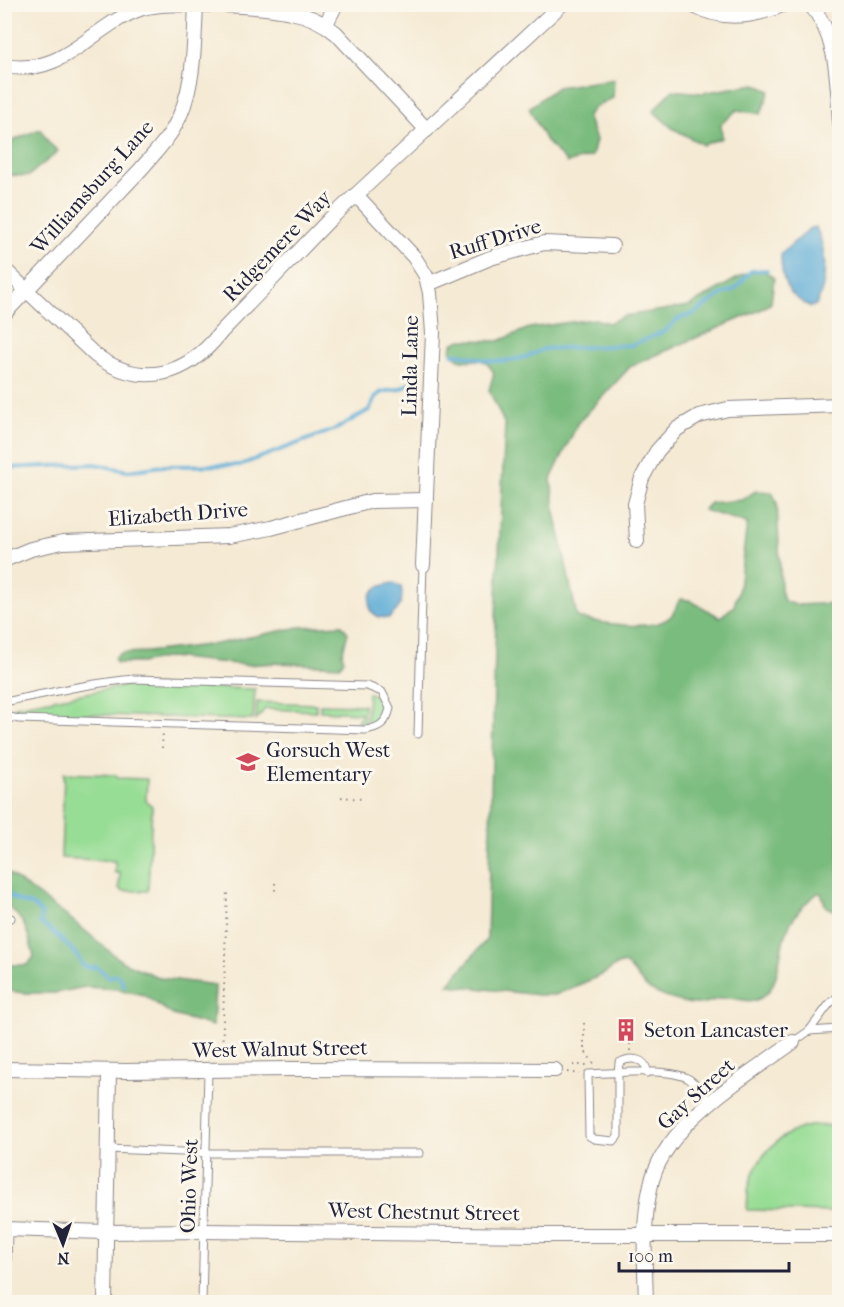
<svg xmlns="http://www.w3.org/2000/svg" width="844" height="1307" viewBox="0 0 844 1307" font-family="'IM FELL French Canon',serif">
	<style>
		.green { fill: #98dd95; stroke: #5d8068; stroke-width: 1.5 }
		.forest { fill: #7abc7e; stroke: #4e6f5c; stroke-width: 1.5 }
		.water { fill: #5cabd6; stroke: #3f6688; stroke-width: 1.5 }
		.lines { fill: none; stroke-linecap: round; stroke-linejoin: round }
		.stream { stroke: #5cabd6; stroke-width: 4 }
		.lane-casing { stroke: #8c8688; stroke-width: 9 }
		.street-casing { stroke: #8c8688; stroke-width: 16 }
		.path { stroke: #8c8688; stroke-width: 2; stroke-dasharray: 1.5 4.5; stroke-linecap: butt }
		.lane { stroke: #fff; stroke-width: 7 }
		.street { stroke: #fff; stroke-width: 14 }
		.labels { text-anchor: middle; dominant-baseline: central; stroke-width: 6; stroke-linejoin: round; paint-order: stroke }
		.street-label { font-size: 21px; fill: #22223b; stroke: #fbf7ec }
		.poi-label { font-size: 21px; fill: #22223b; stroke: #fbf7ec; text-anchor: start }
	</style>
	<rect width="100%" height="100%" fill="#fbf7ec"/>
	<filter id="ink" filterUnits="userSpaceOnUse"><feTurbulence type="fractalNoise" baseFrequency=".0167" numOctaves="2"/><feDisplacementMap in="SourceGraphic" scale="12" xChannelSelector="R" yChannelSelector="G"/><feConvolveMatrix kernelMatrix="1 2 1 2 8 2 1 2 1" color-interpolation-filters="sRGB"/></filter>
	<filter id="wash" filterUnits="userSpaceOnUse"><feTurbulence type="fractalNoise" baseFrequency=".008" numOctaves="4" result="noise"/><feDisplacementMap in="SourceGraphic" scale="24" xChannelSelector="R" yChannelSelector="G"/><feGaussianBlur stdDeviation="1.35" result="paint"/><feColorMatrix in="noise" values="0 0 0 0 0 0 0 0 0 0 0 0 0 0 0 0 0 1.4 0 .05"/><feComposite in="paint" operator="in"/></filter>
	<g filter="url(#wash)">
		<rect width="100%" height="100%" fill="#f5ead4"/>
		<g class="green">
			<polygon points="130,685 255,689 253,720 19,712 13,708 16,706"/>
			<path d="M368,693c8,0 13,8 14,16l-5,11 -11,4z"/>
			<polygon points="257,702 316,704 316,711 265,709 256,720"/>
			<polygon points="320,704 364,705 363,724 357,721 361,714 360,713 320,711"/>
			<polygon points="64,773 116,775 117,778 147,779 146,801 152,806 148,891 122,891 119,888 120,873 115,873 115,861 61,858"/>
			<path d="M833,1125l2,87 -88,-2c1,-8 0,-17 2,-24 7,-29 31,-54 60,-60 8,-1 16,0 24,-1z"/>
		</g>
		<g class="forest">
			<polygon points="614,79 613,98 596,106 587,116 596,140 592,156 567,163 546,141 529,108 557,87"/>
			<polygon points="755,84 770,91 761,114 737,110 721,124 722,138 703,145 672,128 653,111 673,90 702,93"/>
			<path d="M40,129l9,14 9,8c-9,10 -20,15 -29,25l-24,-1v-34l2,2z"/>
			<path d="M762,269l12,9 -3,25 -11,7 -129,56 -53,57 -27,56 5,38 21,100c22,6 76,16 94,-1 4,-4 6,-12 9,-17l9,1 31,17 14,-11 5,-18 8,-65 -44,-13 7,-7 32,-3 14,-9 16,1 5,11 4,86 3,12 12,4 43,-2v307l-4,1 -9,-4 -5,-14h-3c-14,10 -25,23 -32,39 -8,20 -5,61 -30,68 -11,3 -20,-3 -31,-2 -10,0 -17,6 -27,6 -12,1 -43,-9 -52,-17 -8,-8 -12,-17 -22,-24l-9,3 -11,8 -49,21h-16l-91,-10 39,-46 9,-323 9,-191 -16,-35 5,-17c-13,-22 -19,-8 -35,-14 -4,-2 -6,-5 -8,-7l1,-8 9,-4 38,1 30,-13 49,-7 17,-2 14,4 15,-7 65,-10 54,-31z"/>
			<polygon points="342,625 348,633 342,654 344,660 340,666 276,663 246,665 169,657 141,663 117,663 114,658 121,653 147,652 216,644 299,627"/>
			<path d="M4,870l68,50 51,42 37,16 55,7 -2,41 -40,-11 -29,-20 -27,-6 -32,-2 -29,6h-33l-18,-3v-25h22l7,-8c-6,-24 -8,-38 -29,-52z"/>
		</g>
		<g class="water">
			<path d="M816,227c11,23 12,56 0,78l-5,2c-25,-12 -30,-26 -30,-53l29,-26z"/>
			<path d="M393,583l8,3c3,15 -1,23 -12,32l-11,-1 -8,-7c-3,-19 6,-24 23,-27z"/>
		</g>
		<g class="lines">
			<g class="stream">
				<polyline points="452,354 459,354 490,361 506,361 526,357 544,349 632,345 665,331 678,319 693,314 721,295 735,289 751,271 767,270"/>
				<polyline points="4,468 95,464 128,471 162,466 240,465 336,429 369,410 375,397 382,392 400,389 414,381"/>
				<path d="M4,892c6,3 12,9 18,10 10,3 14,4 20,13l-2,8c10,6 39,30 42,42l6,3 9,-1 12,10 7,-2 4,3 4,8"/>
			</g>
		</g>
	</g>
	<g filter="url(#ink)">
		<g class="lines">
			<g class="lane-casing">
				<g id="lane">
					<path d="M4,702c44,-9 86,-19 130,-23l233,7 15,6 8,16c-3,15 -11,20 -25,22l-346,-11 -15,-3"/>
					<polyline points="418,734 423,565"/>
					<polyline points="4,916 11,918"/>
					<polyline points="809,1031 840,1029"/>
					<polyline points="793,1042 809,1031 830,1003 840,995"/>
					<path d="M647,1073c0,-15 -17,-17 -28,-10l-1,10v63l-4,5 -20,-2 -5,-3 -1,-62c24,-1 81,-7 101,5 9,6 15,16 22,24"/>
					<polyline points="108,1149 207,1153 420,1153"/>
					<polyline points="6,1302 8,1230"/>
					<polyline points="202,1302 208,1071"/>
				</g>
			</g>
			<g class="street-casing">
				<g id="street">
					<path d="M689,4c33,17 63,14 96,0"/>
					<path d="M810,4c29,35 27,77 30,119"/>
					<polyline points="326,24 336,4"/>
					<path d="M4,66c61,11 86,-39 136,-57 24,-9 124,-3 151,3 16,3 33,11 45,21l91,97"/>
					<polyline points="356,195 414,257 426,276 430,293 433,333 423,565"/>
					<path d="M4,269l91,86c47,34 92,21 126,-23l109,-113 232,-215"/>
					<polyline points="428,284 490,258 544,243 612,246"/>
					<path d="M4,314l137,-145c11,-13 23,-25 32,-40 22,-36 21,-84 23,-125"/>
					<polyline points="637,541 635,504 642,478 657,451 677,429 699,416 728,409 840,405"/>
					<polyline points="4,560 31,549 63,542 229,536 271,528 372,501 426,500"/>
					<polyline points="4,1069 126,1071 292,1069 555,1070"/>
					<polyline points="4,1229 106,1232 204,1231 549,1235 840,1235"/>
					<polyline points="105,1302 109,1071"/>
					<path d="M646,1302c-1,-37 -4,-76 4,-113 11,-64 94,-111 143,-147"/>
				</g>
			</g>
			<g class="path">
				<polyline points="162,748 163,731"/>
				<polyline points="341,797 362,799"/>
				<polyline points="275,883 275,892"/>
				<polyline points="584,1023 584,1050 595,1065"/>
				<polyline points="630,1051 630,1044"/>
				<polyline points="222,1057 227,890"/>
				<polyline points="573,1065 587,1065"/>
				<polyline points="567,1072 579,1074"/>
			</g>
			<use href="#lane" class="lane"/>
			<use href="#street" class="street"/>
		</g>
	</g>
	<defs>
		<g id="school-bare" transform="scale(1.8)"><path d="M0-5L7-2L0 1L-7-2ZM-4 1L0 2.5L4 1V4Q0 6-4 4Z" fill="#d1495b" stroke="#fbf7ec" stroke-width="2.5" paint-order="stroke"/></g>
		<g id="building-bare" transform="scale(1.8)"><path d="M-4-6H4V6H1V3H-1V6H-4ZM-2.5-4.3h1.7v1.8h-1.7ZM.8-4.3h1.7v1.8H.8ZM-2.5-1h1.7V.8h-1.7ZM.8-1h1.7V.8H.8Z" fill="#d1495b" stroke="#fbf7ec" stroke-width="2.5" paint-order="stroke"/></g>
	</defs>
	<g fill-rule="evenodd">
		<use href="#school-bare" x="248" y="762"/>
		<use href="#building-bare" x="626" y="1030"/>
	</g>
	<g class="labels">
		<g class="street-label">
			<text transform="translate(92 187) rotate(-48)">Williamsburg Lane</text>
			<text transform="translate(495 239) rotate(-17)">Ruff Drive</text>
			<text transform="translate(277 246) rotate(-46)">Ridgemere Way</text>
			<text transform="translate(410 366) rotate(-89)">Linda Lane</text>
			<text transform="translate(178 514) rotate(-4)">Elizabeth Drive</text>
			<text transform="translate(280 1049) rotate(-1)">West Walnut Street</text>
			<text transform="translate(696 1094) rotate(-42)">Gay Street</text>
			<text transform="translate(189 1186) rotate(-88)">Ohio West</text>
			<text transform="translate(424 1212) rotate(1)">West Chestnut Street</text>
		</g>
		<g class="poi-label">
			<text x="266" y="750">Gorsuch West<tspan x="266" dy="24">Elementary</tspan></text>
			<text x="644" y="1030">Seton Lancaster</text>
		</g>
	</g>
	<rect width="844" height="1307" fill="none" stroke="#fbf7ec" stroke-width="24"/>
	<g transform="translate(63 1244) rotate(178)" stroke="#fbf7ec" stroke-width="4.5" paint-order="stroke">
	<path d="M0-4.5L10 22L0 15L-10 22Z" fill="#22223b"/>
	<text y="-9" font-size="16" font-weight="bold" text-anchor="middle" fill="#22223b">N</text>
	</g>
	<path d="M619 1262v9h170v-9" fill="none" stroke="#22223b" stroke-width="3"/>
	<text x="628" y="1262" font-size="18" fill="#22223b" stroke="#fbf7ec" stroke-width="4.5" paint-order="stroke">100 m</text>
</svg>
